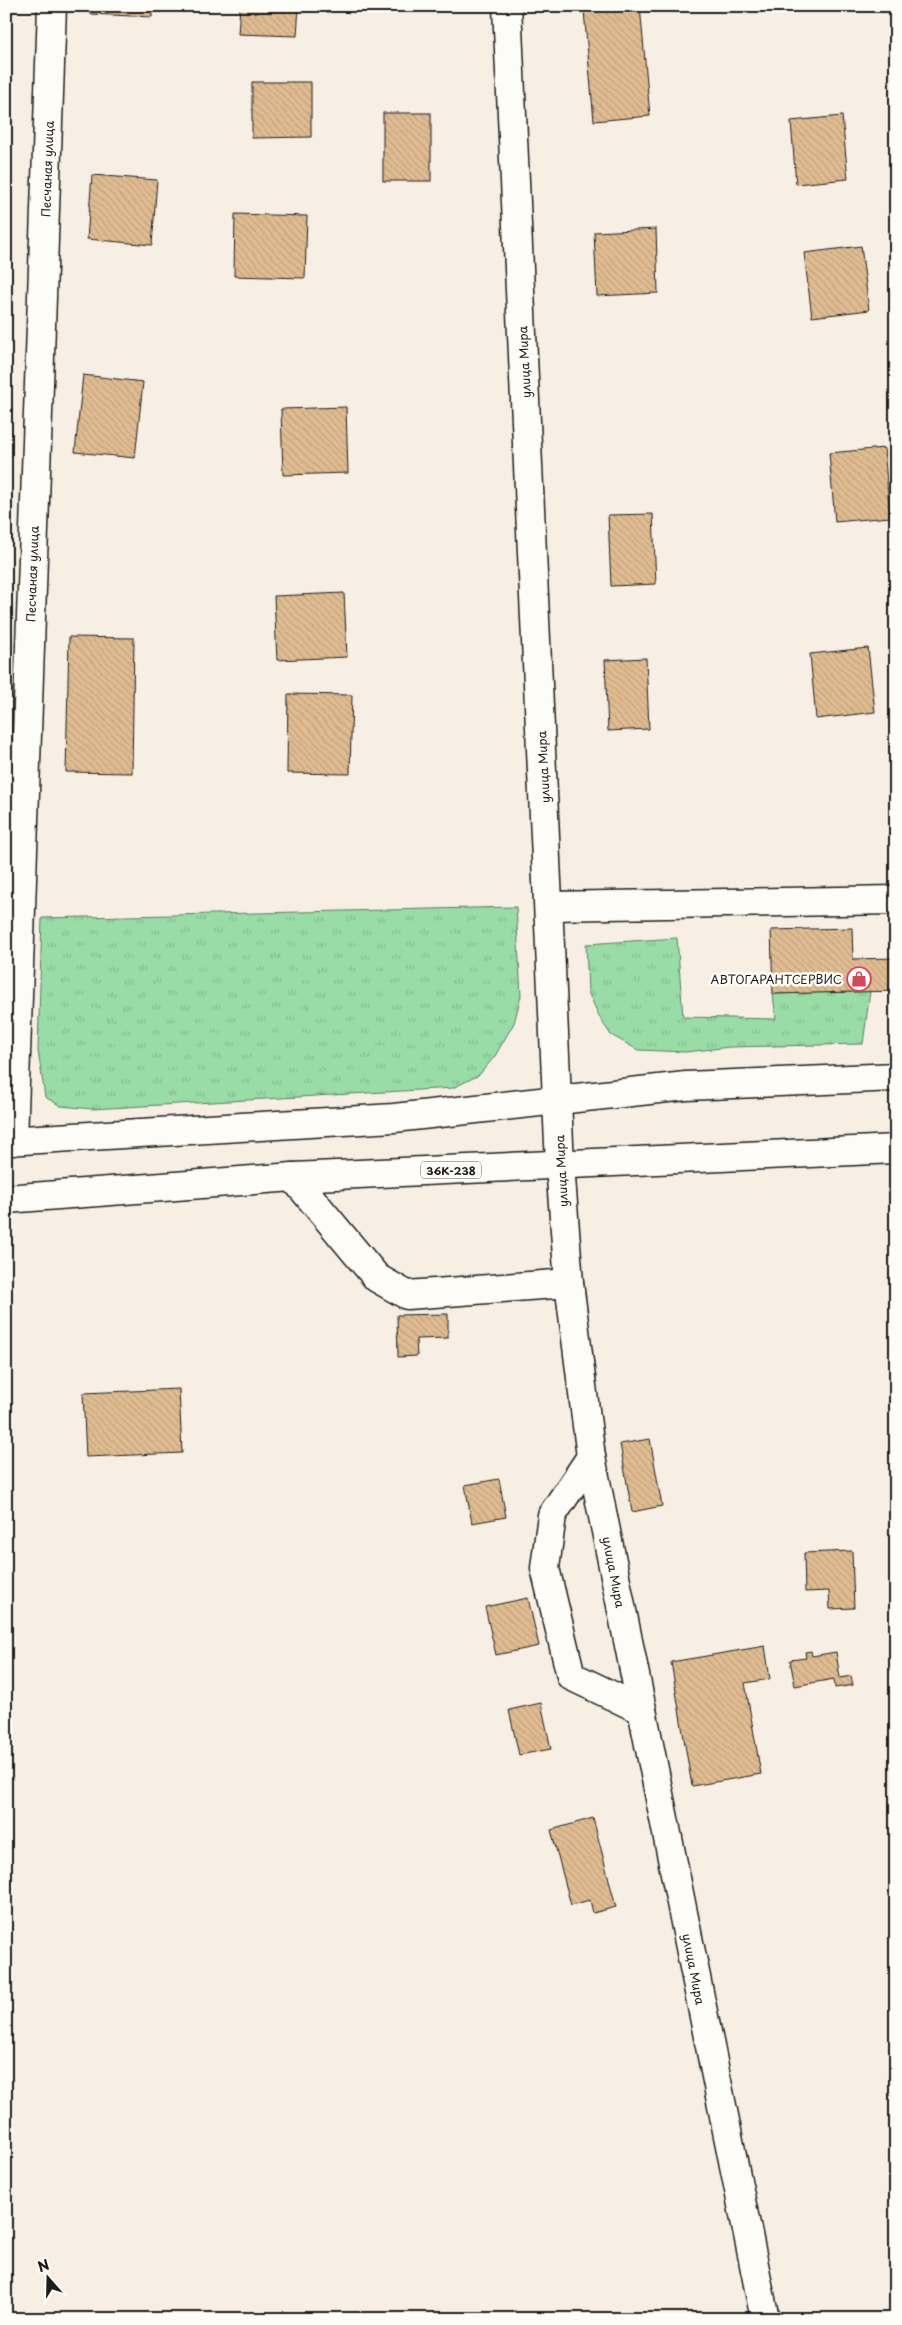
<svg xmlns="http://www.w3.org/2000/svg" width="902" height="2325" viewBox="0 0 902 2325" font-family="'Playpen Sans',sans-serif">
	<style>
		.grass { fill: url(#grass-tufts); stroke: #5a7c62 }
		.building { fill: url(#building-back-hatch); stroke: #1c1c1c }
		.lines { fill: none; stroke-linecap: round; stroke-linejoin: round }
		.minor-casing { stroke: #1c1c1c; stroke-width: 31 }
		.major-casing { stroke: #1c1c1c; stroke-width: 31 }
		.minor { stroke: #fdfcf7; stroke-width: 28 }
		.major { stroke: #fdfcf7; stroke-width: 28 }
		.labels { text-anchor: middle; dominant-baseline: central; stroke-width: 5; stroke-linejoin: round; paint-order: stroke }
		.shield { fill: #fdfcf7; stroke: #605f5e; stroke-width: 1 }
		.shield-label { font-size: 11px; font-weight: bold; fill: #1c1c1c }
		.street-label { font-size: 12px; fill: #1c1c1c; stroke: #fdfcf7 }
		.poi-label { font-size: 12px; fill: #1c1c1c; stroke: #fdfcf7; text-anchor: end }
	</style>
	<defs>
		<pattern id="grass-tufts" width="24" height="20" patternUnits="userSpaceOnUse" patternTransform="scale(1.25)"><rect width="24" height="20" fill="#99dca7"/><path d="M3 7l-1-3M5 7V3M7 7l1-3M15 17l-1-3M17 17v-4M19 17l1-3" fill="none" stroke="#83bc8f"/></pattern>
		<pattern id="building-back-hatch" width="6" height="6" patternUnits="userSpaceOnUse" patternTransform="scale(1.25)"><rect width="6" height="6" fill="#e1bc92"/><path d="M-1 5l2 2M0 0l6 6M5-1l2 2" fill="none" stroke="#c0a17d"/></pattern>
	</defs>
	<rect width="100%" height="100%" fill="#f7efe3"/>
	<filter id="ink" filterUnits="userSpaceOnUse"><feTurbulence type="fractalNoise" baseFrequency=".02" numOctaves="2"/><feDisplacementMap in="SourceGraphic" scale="10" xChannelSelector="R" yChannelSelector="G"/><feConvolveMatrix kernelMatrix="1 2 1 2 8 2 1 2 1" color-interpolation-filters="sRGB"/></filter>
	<g filter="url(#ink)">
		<g class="grass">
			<polygon points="516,907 521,996 514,1023 495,1056 479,1075 453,1088 92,1109 61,1106 45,1097 38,1051 42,918"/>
			<polygon points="677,938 683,1017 776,1019 773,994 870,991 863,1044 730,1047 686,1052 638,1050 611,1035 601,1020 588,992 586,944"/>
		</g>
		<g class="building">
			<polygon points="90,6 152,6 152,17 90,14"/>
			<polygon points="240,6 299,6 297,36 238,34"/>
			<polygon points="640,6 650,116 594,121 584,11"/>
			<polygon points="803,6 860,6 860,7 803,10"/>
			<polygon points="252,82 311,82 311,137 252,138"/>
			<rect x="383" y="113" width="48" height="68"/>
			<polygon points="842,116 848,179 796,184 791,121"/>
			<polygon points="92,175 157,180 152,245 87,239"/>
			<polygon points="235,214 307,216 305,278 234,276"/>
			<polygon points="656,229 658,293 597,296 594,232"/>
			<polygon points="861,246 869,310 812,317 804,253"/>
			<polygon points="83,375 143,382 135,458 75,452"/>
			<polygon points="346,407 348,473 283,475 281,409"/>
			<polygon points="884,448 890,517 835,522 829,453"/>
			<polygon points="653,514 656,584 611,586 608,515"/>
			<polygon points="344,593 347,657 277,660 274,596"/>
			<polygon points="69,637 134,638 132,773 66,772"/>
			<polygon points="868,648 875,712 816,719 810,654"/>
			<polygon points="646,658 649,729 608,731 605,660"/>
			<polygon points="288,694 352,695 350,774 287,773"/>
			<polygon points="852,928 853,959 896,958 896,991 773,994 771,930"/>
			<polygon points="448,1314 448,1338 416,1339 417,1356 398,1357 397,1315"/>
			<polygon points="179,1389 182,1453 86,1457 83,1393"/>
			<polygon points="650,1439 662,1506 632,1512 620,1444"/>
			<polygon points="499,1479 506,1517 472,1523 465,1485"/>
			<polygon points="852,1551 854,1608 830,1609 829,1591 805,1592 804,1553"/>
			<polygon points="528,1598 539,1646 496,1655 485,1607"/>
			<polygon points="765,1646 770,1679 745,1683 761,1774 692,1786 671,1662"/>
			<polygon points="811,1651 812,1656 836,1652 840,1678 851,1676 853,1685 835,1688 834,1679 795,1686 790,1660 806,1658 805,1652"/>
			<polygon points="541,1703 551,1749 519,1755 509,1710"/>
			<polygon points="593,1818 616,1907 593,1913 590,1900 571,1905 551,1830"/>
		</g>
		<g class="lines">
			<g class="minor-casing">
				<g id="minor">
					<polyline points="549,906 896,900"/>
					<polyline points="13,1141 52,6"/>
					<polyline points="560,1165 569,1283 591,1457 765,2319"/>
					<polyline points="293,1177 377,1278 407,1295 569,1283"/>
					<polyline points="591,1457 552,1515 545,1568 571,1676 642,1710"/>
				</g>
			</g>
			<g class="major-casing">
				<g id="major">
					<polyline points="507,6 560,1165"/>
					<polyline points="6,1141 394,1118 686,1086 896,1077"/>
					<polyline points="6,1199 293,1177 896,1149"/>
				</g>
			</g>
			<use href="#minor" class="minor"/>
			<use href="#major" class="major"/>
		</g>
	</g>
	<defs>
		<g id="shop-ring" transform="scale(1.25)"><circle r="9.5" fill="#fdfcf7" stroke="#d1495b" stroke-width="1.5"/><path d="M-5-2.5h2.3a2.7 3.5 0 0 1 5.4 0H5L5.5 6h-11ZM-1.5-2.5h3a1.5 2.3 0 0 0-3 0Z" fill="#d1495b"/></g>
	</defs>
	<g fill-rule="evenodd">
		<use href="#shop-ring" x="859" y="979"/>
	</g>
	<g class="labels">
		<rect class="shield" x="421" y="1161.5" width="60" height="17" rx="4"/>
		<g class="shield-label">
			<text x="451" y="1170">36К-238</text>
		</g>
		<g class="street-label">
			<text transform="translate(47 169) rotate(-88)">Песчаная улица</text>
			<text transform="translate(524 362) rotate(-93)">улица Мира</text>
			<text transform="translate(32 574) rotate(-88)">Песчаная улица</text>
			<text transform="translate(543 767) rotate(-93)">улица Мира</text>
			<text transform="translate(561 1171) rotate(-93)">улица Мира</text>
			<text transform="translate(614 1572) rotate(79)">улица Мира</text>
			<text transform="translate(694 1969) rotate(79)">улица Мира</text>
		</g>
		<g class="poi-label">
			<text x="842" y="979">АВТОГАРАНТСЕРВИС</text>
		</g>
	</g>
	<rect width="902" height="2325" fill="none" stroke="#fdfcf7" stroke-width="25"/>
	<rect x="12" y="12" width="877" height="2300" fill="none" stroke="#1c1c1c" stroke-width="2" filter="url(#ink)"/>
	<g transform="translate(48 2278) rotate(340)" stroke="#fdfcf7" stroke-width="4" paint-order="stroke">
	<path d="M0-4L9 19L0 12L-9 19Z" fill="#1c1c1c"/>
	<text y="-8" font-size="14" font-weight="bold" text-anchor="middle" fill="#1c1c1c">N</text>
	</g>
</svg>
